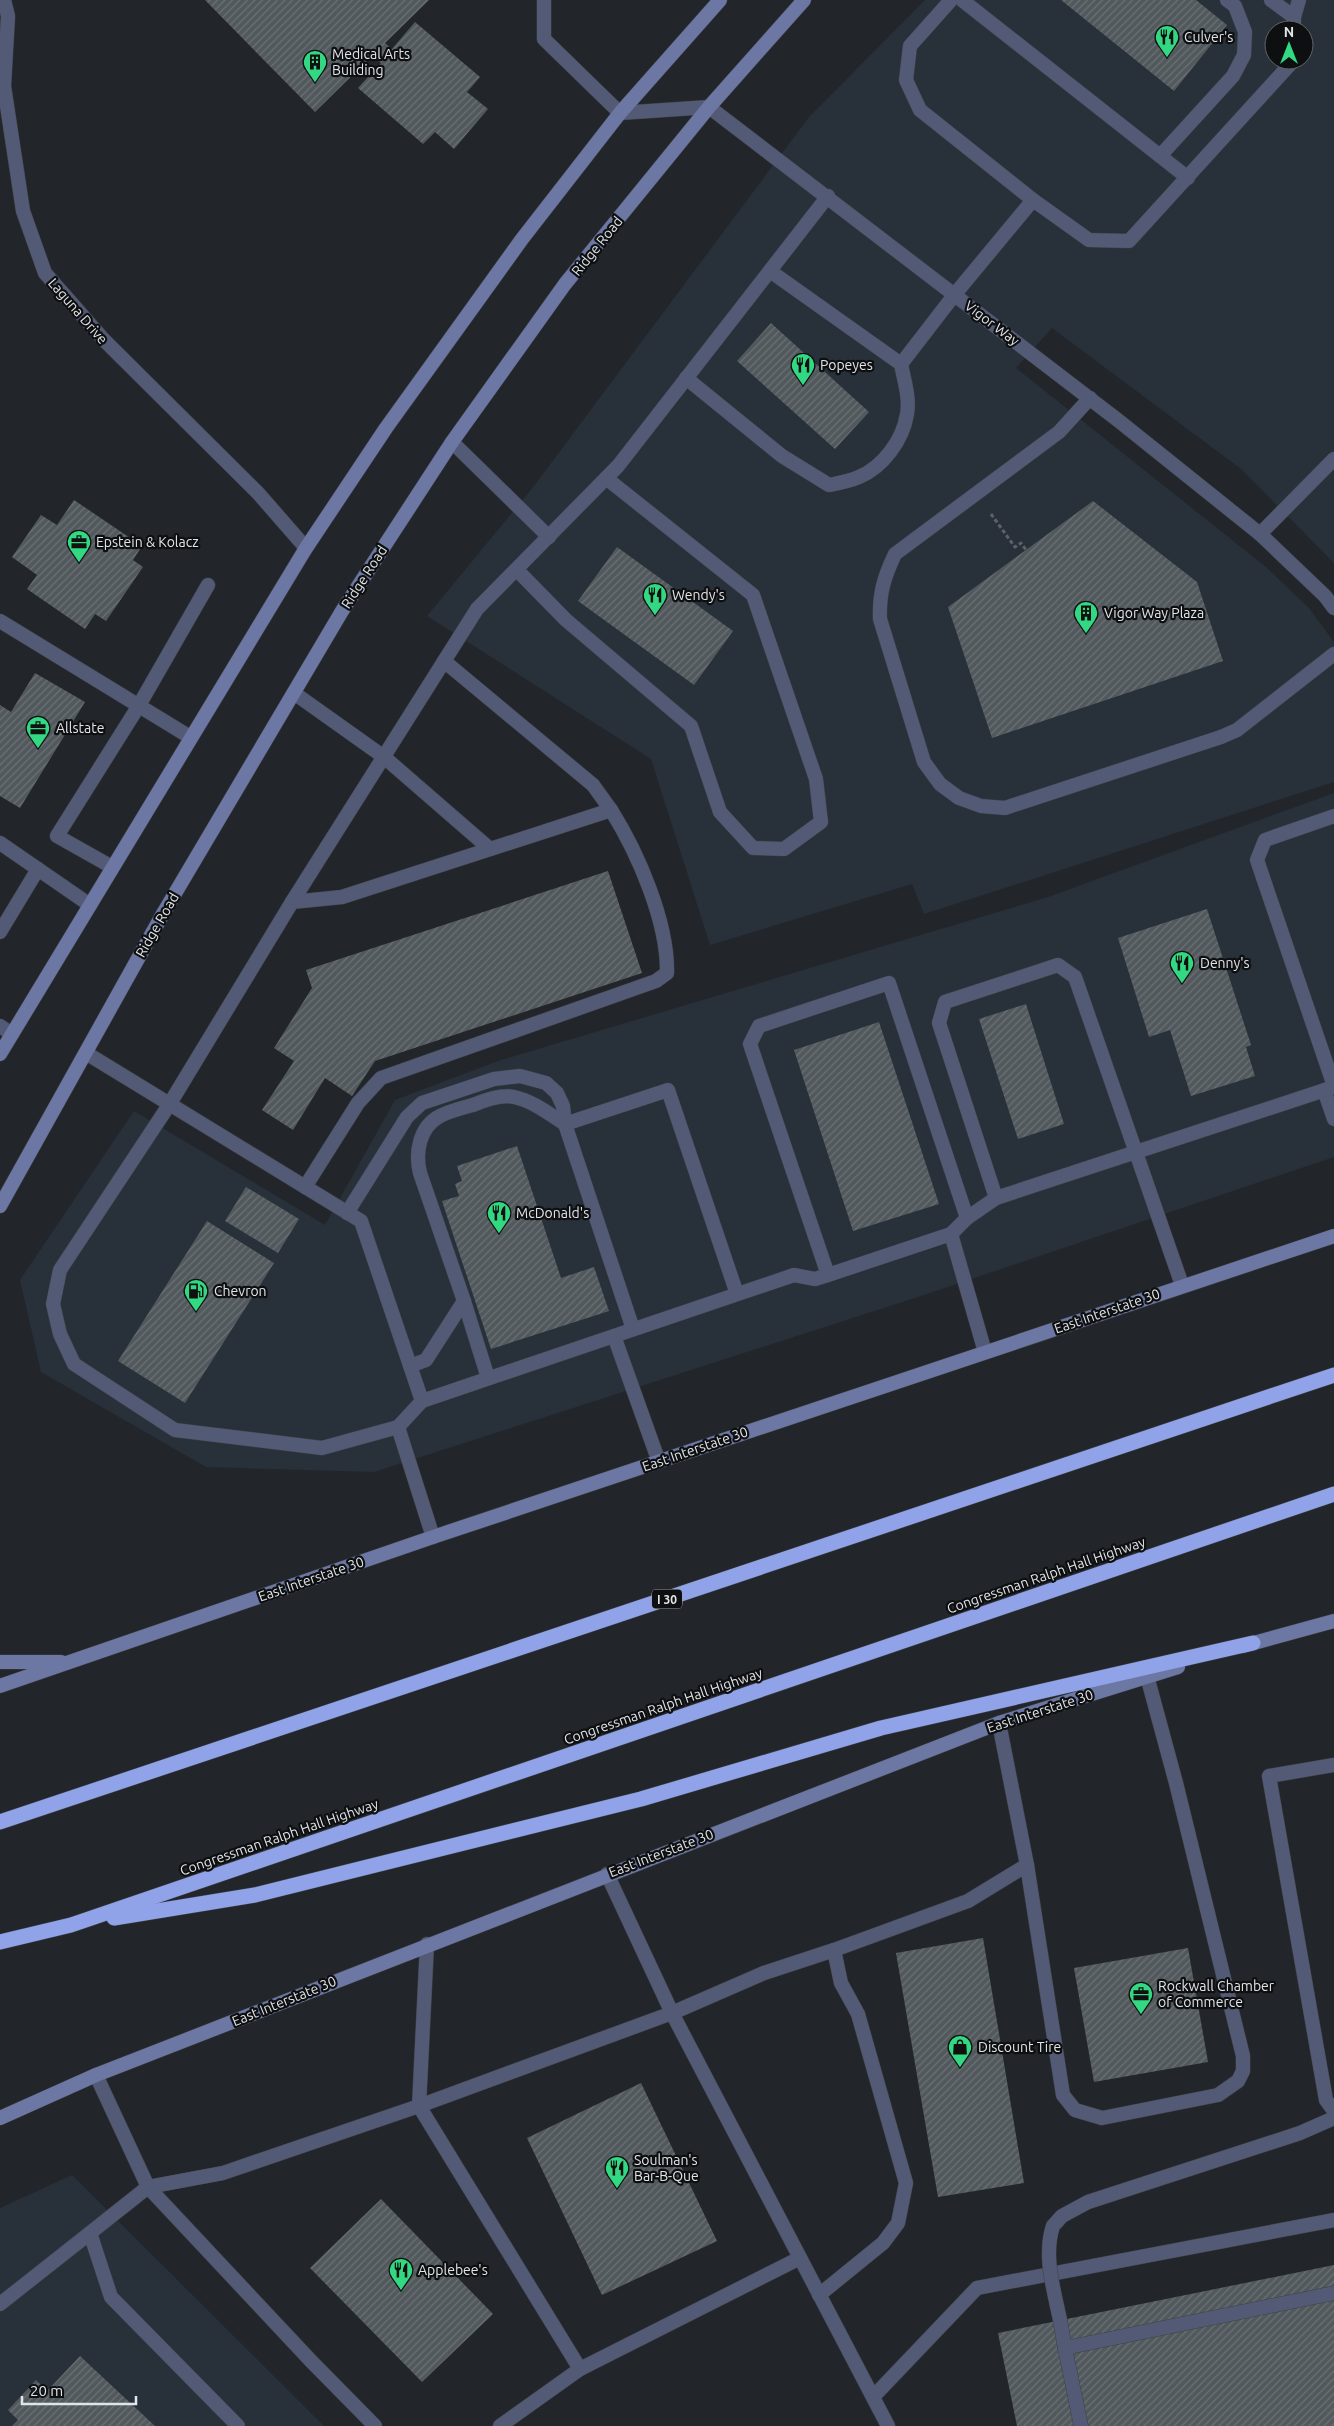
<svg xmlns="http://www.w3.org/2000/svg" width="1334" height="2426" viewBox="0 0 1334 2426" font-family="Ubuntu,sans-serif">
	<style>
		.built { fill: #28303a; fill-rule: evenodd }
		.building { fill: url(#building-hatch) }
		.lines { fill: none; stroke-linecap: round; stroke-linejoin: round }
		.service-casing { stroke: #3d4145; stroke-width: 15 }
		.minor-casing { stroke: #3d4145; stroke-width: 15 }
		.secondary-casing { stroke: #3d4145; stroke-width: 15 }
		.motorway-casing { stroke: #3d4145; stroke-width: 16 }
		.path { stroke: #5e6266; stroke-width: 3; stroke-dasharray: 4 2.5; stroke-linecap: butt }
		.service { stroke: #535a76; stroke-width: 14 }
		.minor { stroke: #535a76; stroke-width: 14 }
		.secondary { stroke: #6c77a4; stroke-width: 14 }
		.motorway { stroke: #90a2e8; stroke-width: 15 }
		.service-bridge-casing { stroke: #3d4145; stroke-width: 15; stroke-linecap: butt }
		.service-bridge { stroke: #535a76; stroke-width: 14 }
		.labels { text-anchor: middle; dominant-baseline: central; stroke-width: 4.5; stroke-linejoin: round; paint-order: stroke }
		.shield { fill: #0d0f11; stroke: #a2a5a8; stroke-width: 1 }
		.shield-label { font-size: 12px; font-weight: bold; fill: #e2e5e8 }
		.poi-label { font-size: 14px; fill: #e2e5e8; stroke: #0d0f11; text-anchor: start }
		.street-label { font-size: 14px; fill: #e2e5e8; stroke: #0d0f11 }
	</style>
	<defs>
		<pattern id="building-hatch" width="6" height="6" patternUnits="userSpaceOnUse" patternTransform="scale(1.25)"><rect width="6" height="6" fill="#52595d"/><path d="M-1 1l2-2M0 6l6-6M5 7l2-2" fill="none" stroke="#6b7174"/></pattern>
	</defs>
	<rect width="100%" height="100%" fill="#22262b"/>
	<g class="built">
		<path d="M925,0h409v563l-93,-94 -189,-141 -36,40 250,199 43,41 25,34v140l-410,132 -12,-30 -202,61 -59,-186 -224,-143 107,-130 275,-369zM1274,30h30v30h-30z"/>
		<polygon points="1334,793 1334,1157 921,1296 374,1472 206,1467 41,1372 20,1280 134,1111 325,1225 395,1100 498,1061 1048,897"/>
		<polygon points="72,2175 324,2426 0,2426 0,2208"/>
	</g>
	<g class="building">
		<polygon points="205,0 429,0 385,43 392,49 415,22 480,77 467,92 488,109 454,149 435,132 423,144 358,88 381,63 373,55 315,112"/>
		<polygon points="1061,0 1196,0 1227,25 1174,91"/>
		<polygon points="771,323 869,412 835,449 737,361"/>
		<polygon points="74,500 142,546 133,560 143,567 106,621 95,614 85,629 27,589 37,575 12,557 41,515 57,525"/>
		<polygon points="1093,501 1197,582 1223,661 992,738 948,607"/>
		<polygon points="617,547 733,631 694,685 578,601"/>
		<polygon points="35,673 85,702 20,808 0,796 0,705 11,712"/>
		<polygon points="608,871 642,973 375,1061 352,1096 325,1078 293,1130 262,1110 294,1061 274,1048 312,988 306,970"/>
		<polygon points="1207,909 1251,1045 1246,1047 1255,1076 1191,1096 1170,1030 1149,1037 1118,938"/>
		<polygon points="1026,1004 1064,1124 1018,1139 979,1019"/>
		<polygon points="879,1022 939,1204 853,1231 794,1050"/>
		<polygon points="517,1146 561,1278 594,1267 609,1311 491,1349 442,1201 459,1196 455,1184 462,1181 457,1166"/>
		<polygon points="246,1187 299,1219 278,1253 225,1221"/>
		<polygon points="207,1221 274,1263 185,1403 118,1361"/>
		<polygon points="983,1938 1024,2183 938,2197 896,1953"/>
		<polygon points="1188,1948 1208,2062 1094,2082 1074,1968"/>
		<polygon points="641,2083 717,2241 602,2295 527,2138"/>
		<polygon points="381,2199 493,2314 422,2382 310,2268"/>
		<polygon points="1334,2265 1334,2426 1017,2426 998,2333"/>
		<polygon points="80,2356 155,2426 12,2426 18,2420 8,2410 36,2380 47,2391"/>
	</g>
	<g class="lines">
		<g class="service-casing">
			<g id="service">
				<polyline points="544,0 544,39 620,113"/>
				<polyline points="951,0 910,46 906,80 920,110 1033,200"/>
				<polyline points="962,0 1188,178"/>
				<polyline points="1271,0 1294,17"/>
				<polyline points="1294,30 1294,17 1299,0"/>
				<polyline points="1160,156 1233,76 1244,55 1245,32 1235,6 1227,0"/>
				<polyline points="901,364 955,294 1033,200 1089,240 1129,241 1294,60"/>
				<path d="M686,378l96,78 47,29c10,-2 21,-4 30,-8 24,-10 44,-37 48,-63 3,-16 -3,-34 -6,-50l-131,-93"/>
				<path d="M1090,398l-31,34 -164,122c-11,23 -16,40 -15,65l44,143 16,22 19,14 22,8 24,2 216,-71 16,-7 97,-76"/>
				<polyline points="452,442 549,537"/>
				<polyline points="1260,534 1334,459"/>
				<polyline points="517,570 566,620 691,726 720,812 753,848 784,849 821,822 816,779 753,595 606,478"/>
				<polyline points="0,621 190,737"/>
				<polyline points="444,661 593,785 611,810"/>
				<polyline points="294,693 384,757 490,849"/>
				<polyline points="1334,816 1265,840 1257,860 1334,1086"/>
				<polyline points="0,843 90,905"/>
				<polyline points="112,867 57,836 138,707 208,585"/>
				<path d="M292,902l50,-5 269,-87c27,43 57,112 56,163l-11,8 -275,97 -23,25 -53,84"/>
				<polyline points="0,932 38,869"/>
				<polyline points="0,1026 12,1034"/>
				<polyline points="86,1053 361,1221 422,1401 398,1427"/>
				<polyline points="1324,1090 1334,1119"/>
				<polyline points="996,1198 939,1023 945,1002 1058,965 1075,977 1182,1285"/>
				<polyline points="347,1213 407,1117 422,1103 494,1079 520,1076 546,1083 557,1093 563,1106 565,1124 633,1329"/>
				<polyline points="967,1218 996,1198 1334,1087"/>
				<polyline points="951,1234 985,1352"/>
				<polyline points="464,1301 488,1378"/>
				<polyline points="614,1336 659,1462"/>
				<path d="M410,1366l16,-6 38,-59 -44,-128c-5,-20 -1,-46 20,-57 10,-5 22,-8 33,-11 12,-5 28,-11 41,-8 19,4 35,17 51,27l103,-34 69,204"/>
				<polyline points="422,1401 794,1275 815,1279 828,1275 951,1234 967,1218 889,983 759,1026 750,1044 828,1275"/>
				<polyline points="433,1537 398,1427 322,1448 175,1430 74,1364 60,1334 53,1304 60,1270 169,1105 292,902 477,609 618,466 828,196"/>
				<polyline points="1334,1765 1269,1776 1326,2100 1334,2111"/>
				<polyline points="1027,1865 1063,2095 1075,2110 1102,2118 1218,2095 1238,2081 1243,2071 1243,2056 1176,1783 1147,1676"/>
				<polyline points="607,1874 672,2013 888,2426"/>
				<polyline points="427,1944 419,2106 580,2369 800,2258"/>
				<polyline points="834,1950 968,1901 1027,1865 999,1723"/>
				<polyline points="96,2075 148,2187 90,2233 111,2297 238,2426"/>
				<polyline points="148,2187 223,2173 419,2106 672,2013 764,1973 834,1950 841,1983 858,2014 906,2183 898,2223 883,2243 819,2295"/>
				<polyline points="148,2187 311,2361 375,2426"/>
				<polyline points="1053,2226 1062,2216 1088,2202 1300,2133 1334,2118"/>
				<polyline points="0,2304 90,2233"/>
				<polyline points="1060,2320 1065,2348"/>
				<polyline points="873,2397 977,2288 1334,2220"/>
				<polyline points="500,2426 580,2369"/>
				<polyline points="1081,2426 1065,2348 1334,2293"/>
			</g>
		</g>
		<g class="minor-casing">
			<g id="minor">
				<polyline points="4,0 8,16 4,86 23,211 45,273 103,339 258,493 306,548"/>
				<polyline points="620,113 709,107 1119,421 1260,534 1325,596 1334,608"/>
			</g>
		</g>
		<g class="secondary-casing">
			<g id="secondary">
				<polyline points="0,1054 306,548 386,428 522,239 620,113 720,0"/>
				<polyline points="0,1206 164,912 342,611 452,442 565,284 709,107 804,0"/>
				<polyline points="1243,1646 1334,1621"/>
				<polyline points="0,1662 61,1662"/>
				<polyline points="0,1686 433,1537 1334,1236"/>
				<polyline points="0,2118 96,2075 999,1723 1178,1667"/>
			</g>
		</g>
		<g class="motorway-casing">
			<g id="motorway">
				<polyline points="0,1822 1334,1375"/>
				<polyline points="114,1918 255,1895 641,1799 881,1728 1253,1643"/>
				<polyline points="0,1942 71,1925 1334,1494"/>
			</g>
		</g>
		<polyline class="path" points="991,514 1015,547 1021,543 1026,550"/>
		<use href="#service" class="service"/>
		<use href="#minor" class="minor"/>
		<use href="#secondary" class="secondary"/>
		<use href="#motorway" class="motorway"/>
		<g class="service-bridge-casing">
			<path id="service-bridge" d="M1053,2226c-10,30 1,64 7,94"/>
		</g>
		<use href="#service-bridge" class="service-bridge"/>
	</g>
	<defs>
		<g id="restaurant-pin" transform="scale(1.25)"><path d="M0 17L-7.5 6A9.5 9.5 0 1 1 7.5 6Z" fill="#33d882" stroke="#0d0f11"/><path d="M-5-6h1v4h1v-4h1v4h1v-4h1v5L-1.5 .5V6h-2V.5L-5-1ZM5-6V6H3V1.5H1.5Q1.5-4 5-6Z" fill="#111"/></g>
		<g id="building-pin" transform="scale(1.25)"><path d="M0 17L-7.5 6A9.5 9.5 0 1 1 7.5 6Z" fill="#33d882" stroke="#0d0f11"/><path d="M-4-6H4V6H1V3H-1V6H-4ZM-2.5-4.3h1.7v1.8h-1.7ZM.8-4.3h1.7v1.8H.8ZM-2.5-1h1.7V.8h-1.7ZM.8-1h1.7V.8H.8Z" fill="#111"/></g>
		<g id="office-pin" transform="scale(1.25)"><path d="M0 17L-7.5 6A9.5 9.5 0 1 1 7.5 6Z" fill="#33d882" stroke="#0d0f11"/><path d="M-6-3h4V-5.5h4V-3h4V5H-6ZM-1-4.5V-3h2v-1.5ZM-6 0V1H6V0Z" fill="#111"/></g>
		<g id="fuel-pin" transform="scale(1.25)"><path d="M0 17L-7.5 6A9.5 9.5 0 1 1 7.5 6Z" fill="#33d882" stroke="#0d0f11"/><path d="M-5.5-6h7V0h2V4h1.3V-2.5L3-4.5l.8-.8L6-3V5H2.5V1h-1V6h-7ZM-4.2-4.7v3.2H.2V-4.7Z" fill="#111"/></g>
		<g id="shop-pin" transform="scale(1.25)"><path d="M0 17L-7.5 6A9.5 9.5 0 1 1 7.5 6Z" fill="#33d882" stroke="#0d0f11"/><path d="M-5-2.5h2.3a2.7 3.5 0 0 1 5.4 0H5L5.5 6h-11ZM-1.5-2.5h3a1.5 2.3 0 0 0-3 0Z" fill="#111"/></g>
	</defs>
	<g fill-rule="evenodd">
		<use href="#restaurant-pin" x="1167" y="37"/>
		<use href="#building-pin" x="315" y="62"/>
		<use href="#restaurant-pin" x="803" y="365"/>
		<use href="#office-pin" x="79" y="542"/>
		<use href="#restaurant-pin" x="655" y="595"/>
		<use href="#building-pin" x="1086" y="613"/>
		<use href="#office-pin" x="38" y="728"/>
		<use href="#restaurant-pin" x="1182" y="963"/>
		<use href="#restaurant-pin" x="499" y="1213"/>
		<use href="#fuel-pin" x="196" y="1291"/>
		<use href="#office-pin" x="1141" y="1994"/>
		<use href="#shop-pin" x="960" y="2047"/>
		<use href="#restaurant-pin" x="617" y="2168"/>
		<use href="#restaurant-pin" x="401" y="2270"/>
	</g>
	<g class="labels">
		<rect class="shield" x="652" y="1589.5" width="30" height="19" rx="4"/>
		<g class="shield-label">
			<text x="667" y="1599">I 30</text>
		</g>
		<g class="poi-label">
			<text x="1184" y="37">Culver's</text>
			<text x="332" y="54">Medical Arts<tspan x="332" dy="16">Building</tspan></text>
			<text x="820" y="365">Popeyes</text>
			<text x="96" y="542">Epstein &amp; Kolacz</text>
			<text x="672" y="595">Wendy's</text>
			<text x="1104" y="613">Vigor Way Plaza</text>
			<text x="56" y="728">Allstate</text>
			<text x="1200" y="963">Denny's</text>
			<text x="516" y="1213">McDonald's</text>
			<text x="214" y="1291">Chevron</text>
			<text x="1158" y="1986">Rockwall Chamber<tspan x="1158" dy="16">of Commerce</tspan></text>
			<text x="978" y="2047">Discount Tire</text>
			<text x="634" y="2160">Soulman's<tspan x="634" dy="16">Bar-B-Que</tspan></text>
			<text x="418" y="2270">Applebee's</text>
		</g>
		<g class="street-label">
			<text transform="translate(597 246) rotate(-51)">Ridge Road</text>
			<text transform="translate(78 311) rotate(49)">Laguna Drive</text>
			<text transform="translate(992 323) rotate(37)">Vigor Way</text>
			<text transform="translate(364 577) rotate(-57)">Ridge Road</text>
			<text transform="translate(157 925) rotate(-60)">Ridge Road</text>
			<text transform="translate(1107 1311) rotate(-19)">East Interstate 30</text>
			<text transform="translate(695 1449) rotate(-19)">East Interstate 30</text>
			<text transform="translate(1046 1575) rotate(-19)">Congressman Ralph Hall Highway</text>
			<text transform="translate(311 1579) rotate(-19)">East Interstate 30</text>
			<text transform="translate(663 1706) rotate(-19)">Congressman Ralph Hall Highway</text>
			<text transform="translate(1040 1711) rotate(-18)">East Interstate 30</text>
			<text transform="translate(279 1837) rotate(-19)">Congressman Ralph Hall Highway</text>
			<text transform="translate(661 1853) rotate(-21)">East Interstate 30</text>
			<text transform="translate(284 2001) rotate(-22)">East Interstate 30</text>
		</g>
	</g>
	<g transform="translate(1289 45)"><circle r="24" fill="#0d0f11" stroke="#626567"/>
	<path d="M0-4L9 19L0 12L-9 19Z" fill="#33d882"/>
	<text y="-8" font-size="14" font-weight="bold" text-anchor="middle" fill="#e2e5e8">N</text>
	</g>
	<path d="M22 2396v8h114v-8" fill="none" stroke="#e2e5e8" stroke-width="2.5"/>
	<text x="30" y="2396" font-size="15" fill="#e2e5e8" stroke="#0d0f11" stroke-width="4" paint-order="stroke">20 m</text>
</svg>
